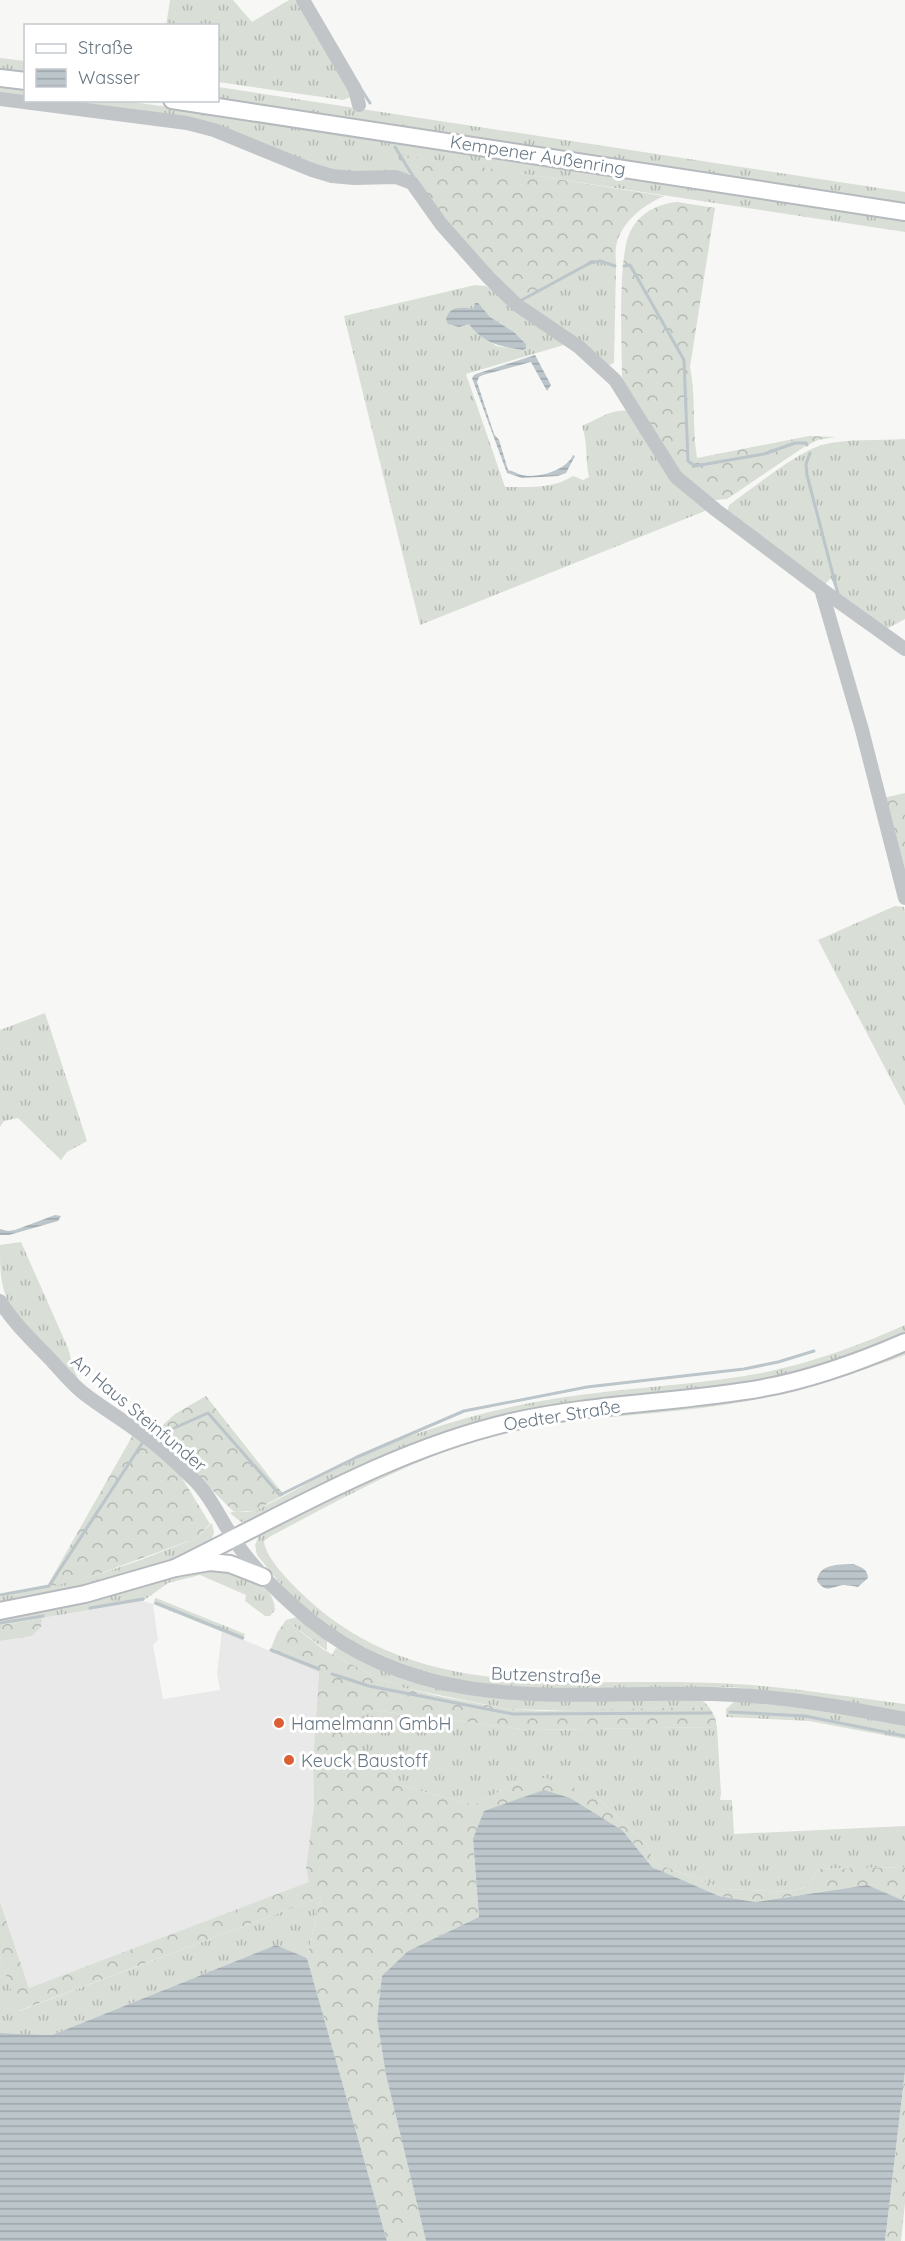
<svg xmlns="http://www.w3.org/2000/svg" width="905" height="2241" viewBox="0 0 905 2241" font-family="Quicksand,sans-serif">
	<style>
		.built { fill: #e8e9e8 }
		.grass { fill: url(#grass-tufts); fill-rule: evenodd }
		.forest { fill: url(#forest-crowns) }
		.water { fill: url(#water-rules) }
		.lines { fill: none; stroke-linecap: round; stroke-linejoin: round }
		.stream { stroke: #bbc5ca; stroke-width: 3 }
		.major-casing { stroke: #b6babe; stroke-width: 20 }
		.minor { stroke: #c1c5c8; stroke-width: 14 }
		.major { stroke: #fff; stroke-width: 16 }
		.poi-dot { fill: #db5f32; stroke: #fff; stroke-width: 2 }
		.labels { text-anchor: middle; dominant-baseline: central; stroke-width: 6; stroke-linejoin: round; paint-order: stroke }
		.street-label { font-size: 18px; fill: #687784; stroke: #fff }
		.poi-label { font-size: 18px; fill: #687784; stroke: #fff; text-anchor: start }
	</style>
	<defs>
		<pattern id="grass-tufts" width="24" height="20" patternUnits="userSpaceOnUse" patternTransform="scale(1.5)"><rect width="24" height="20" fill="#d9ded6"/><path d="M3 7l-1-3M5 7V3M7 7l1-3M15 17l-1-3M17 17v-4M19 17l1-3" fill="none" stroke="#b4b9b3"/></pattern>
		<pattern id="forest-crowns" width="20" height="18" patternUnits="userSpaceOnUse" patternTransform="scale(1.5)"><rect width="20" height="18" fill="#d9ded6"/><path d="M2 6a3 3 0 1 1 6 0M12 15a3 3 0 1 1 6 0" fill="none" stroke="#b4b9b3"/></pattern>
		<pattern id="water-rules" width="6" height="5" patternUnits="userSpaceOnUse" patternTransform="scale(1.5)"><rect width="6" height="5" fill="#bbc5ca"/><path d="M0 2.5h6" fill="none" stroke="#9ca5aa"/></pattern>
	</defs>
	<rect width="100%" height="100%" fill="#f7f8f5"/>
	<polygon class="built" points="143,1601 153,1604 158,1640 153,1645 163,1699 220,1690 217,1673 222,1631 319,1671 313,1763 314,1806 306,1866 310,1882 29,1988 0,1902 0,1641 32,1636 41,1627 42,1618"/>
	<g class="grass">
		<polygon points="170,0 233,0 252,22 289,0 299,0 352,88 351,97 343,100 218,82 218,26 166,26"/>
		<polygon points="0,58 25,61 25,76 0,73"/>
		<polygon points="0,83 25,87 25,99 0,96"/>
		<polygon points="218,87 905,192 905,206 218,100"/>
		<polygon points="34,101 125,101 389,138 905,217 905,232 399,155 410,174 354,175 333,172 214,127"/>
		<polygon points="599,262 616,267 614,363 607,366 521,302 590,263"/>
		<path d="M475,285l11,1 10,6 71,52 -101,30 39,113c23,0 48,2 68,-11l10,4 6,-3c-4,-16 -1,-35 -7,-51 16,-7 30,-18 48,-15l80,98 -290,116 -76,-309zM475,303l15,14 24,15 12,12 -3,6 -27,-4 -27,-22c-8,1 -19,5 -23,-4l27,-11z"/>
		<path d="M905,439v180l-20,11 -48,-36 -6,-16 -8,8 -96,-72 2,-9c23,-16 68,-53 93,-60 26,-7 56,-4 83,-6z"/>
		<polygon points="895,906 904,907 905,913 905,1106 818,940"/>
		<polygon points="45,1013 87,1141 67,1152 61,1160 18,1118 4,1121 0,1127 0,1030"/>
		<path d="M21,1242l47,106 6,22 7,15 -67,-71c-14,-26 -14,-40 -14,-69z"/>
		<path d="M905,1325v12l-112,40 -263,36 -279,110 -10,-1 -11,-9c8,-4 18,1 26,-3 32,-14 61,-34 93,-49 56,-26 119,-46 181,-58 71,-14 144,-16 215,-27 55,-9 109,-28 160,-51z"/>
		<path d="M905,1348v7c-57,21 -114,39 -175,49 -74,12 -149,11 -222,28 -84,20 -161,64 -237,104l-7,5c1,16 25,40 36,51 115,113 270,85 415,91 63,2 127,13 190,21v10l-103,-19 -71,-8 -156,4 -92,-5 -88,-22 -52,-28 -30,-20 -25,-23 -31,-38 -2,-10 4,-9 12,-9 85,-43 65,-29 125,-35 128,-15z"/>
		<polygon points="212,1523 214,1533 211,1541 199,1548 143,1571 101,1585 0,1606 0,1597 93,1576 135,1562 197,1538"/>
		<path d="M214,1565c24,8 59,14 61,45l-5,6h-5l-20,-15 1,-6 -46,-20 -32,8 -25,18 -143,24v-9l96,-18z"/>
		<polygon points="156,1598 245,1634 242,1640 153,1604"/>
		<polygon points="297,1617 327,1640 327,1651 286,1620"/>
		<polygon points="336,1648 382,1670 426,1686 480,1696 530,1700 702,1700 709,1707 580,1711 508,1709 404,1688 378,1678 332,1654"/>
		<polygon points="735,1701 805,1705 905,1723 905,1739 809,1721 726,1717 726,1709"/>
		<polygon points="373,1710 529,1730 717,1727 721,1794 720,1800 732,1800 734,1834 905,1826 905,1867 819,1869 806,1887 789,1892 724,1889 655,1863 647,1845 596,1796 523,1779 474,1805 399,1785 391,1771 362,1762 362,1713"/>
		<polygon points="321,1897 307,1958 276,1945 52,2035 0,2033 0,1957 19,2011"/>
	</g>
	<g class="forest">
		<path d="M398,154l266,42c-21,9 -44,27 -48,51 -1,6 0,13 0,20l-17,-5 -9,1 -69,39 -4,-1 -91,-103z"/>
		<path d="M677,202l38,6 -25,159c6,30 2,60 7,91l112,-22 27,1 -18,3 -14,7 -77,52c-8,1 -15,2 -22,-2 -34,-21 -58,-71 -79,-104l-4,-15c0,-34 -5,-122 9,-148 10,-18 27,-26 46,-28z"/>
		<polygon points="905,793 905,885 883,798"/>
		<polygon points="206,1396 284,1495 254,1511 233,1511 175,1453 151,1436 175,1414"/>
		<polygon points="134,1433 170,1464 182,1478 210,1524 197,1538 93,1576 46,1588"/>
		<polygon points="42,1618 41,1627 32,1636 0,1641 0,1625"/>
		<polygon points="286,1620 324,1650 378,1678 404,1688 438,1696 508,1709 544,1711 709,1707 715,1717 717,1727 529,1730 373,1710 362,1713 362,1762 391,1771 399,1785 474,1805 523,1779 546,1778 596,1796 647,1845 655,1863 724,1889 789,1892 806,1887 819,1869 905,1867 905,1901 866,1885 755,1902 719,1896 652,1867 623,1831 473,1840 479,1917 408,1951 382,1977 377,2019 386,2075 426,2241 387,2241 307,1958 321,1897 18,2011 0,1957 0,1902 29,1988 309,1882 306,1867 314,1806 313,1763 319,1672 270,1651 277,1633"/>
		<polygon points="905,2071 905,2203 901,2241 885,2241"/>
	</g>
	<g class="water">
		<path d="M475,303h3l12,14 24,15 12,12v4l-3,2c-22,-3 -40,-7 -54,-26l-10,3 -11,-3 -2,-4c3,-14 14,-13 27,-11z"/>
		<path d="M535,355l16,30 -4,6 -16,-29 -48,13 -4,2 -2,5 17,52 5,6 9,30c5,1 10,4 14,5 15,4 45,-5 51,-20l2,1 -9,17 -8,3 -36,2 -15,-5 -35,-95 2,-3 5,-2z"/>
		<polygon points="55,1215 61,1216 58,1221 9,1235 0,1235 0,1229 8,1231 15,1230"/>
		<path d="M853,1564c8,3 15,5 15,14l-10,9c-5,-1 -11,-2 -15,-2 -13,2 -16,9 -26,-4 2,-18 22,-16 36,-17z"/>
		<polygon points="544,1790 570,1798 623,1831 652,1867 719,1896 755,1902 867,1885 905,1901 905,2071 885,2241 426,2241 386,2075 377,2019 382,1976 408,1951 479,1917 473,1839 484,1811"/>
		<polygon points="276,1945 307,1958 387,2241 0,2241 0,2033 52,2035"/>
	</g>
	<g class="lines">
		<g class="stream">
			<polyline points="361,89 370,103"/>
			<polyline points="395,147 414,178"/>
			<polyline points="624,266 630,265 684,360 688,461 695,466 764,454 795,443 806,443 807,445"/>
			<polyline points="520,301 590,263 600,261 615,266"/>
			<polyline points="810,453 806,464 807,475 838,594"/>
			<polyline points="154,1437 208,1413 280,1495 357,1457 464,1411 587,1387 744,1369 778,1362 814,1351"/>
			<polyline points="0,1595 49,1586 143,1442"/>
			<polyline points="156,1603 243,1638"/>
			<polyline points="90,1608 143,1599"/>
			<polyline points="0,1623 43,1616"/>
			<polyline points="271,1650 319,1669"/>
			<polyline points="332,1674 369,1686 513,1714 711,1713"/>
			<polyline points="730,1712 805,1716 905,1736"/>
		</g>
		<g class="major-casing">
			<g id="major">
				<polyline points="0,78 26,81"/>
				<polyline points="172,100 905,212"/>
				<path d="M175,1568c110,-54 216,-118 336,-146 83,-19 169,-19 252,-34 49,-9 96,-26 142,-46"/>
				<polyline points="0,1611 85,1594 175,1568 210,1562 230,1564 263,1577"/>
			</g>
		</g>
		<g class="minor">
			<polyline points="303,0 355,89 359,105"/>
			<polyline points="0,99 187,123 214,130 312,170 332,176 354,178 396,177 412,183 441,224 489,278 517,305 579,347 615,380 676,477 716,510 821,589 905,649"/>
			<polyline points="821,589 862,730 905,898"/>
			<path d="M0,1301c14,23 34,41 52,60 9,10 19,22 30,31 19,15 41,28 61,43 17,12 33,27 48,42 18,16 29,41 42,61 20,31 48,58 77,82 127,103 278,67 426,75 57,3 113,13 169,24"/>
		</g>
		<use href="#major" class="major"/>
	</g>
	<g class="poi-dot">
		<circle cx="279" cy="1723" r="6"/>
		<circle cx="289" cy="1760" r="6"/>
	</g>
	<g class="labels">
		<g class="street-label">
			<text transform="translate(538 155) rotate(9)">Kempener Außenring</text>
			<text transform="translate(139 1413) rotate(40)">An Haus Steinfunder</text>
			<text transform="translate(562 1415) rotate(-9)">Oedter Straße</text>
			<text transform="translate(546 1675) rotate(2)">Butzenstraße</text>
		</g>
		<g class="poi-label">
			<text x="291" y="1723">Hamelmann GmbH</text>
			<text x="301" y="1760">Keuck Baustoff</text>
		</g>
	</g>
	<rect x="24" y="24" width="195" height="78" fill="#ffffff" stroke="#c3c9ce" stroke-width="1.5"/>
	<rect x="36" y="44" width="30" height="9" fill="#ffffff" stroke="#c3c9ce" stroke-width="1.5"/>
	<text x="78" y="54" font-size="18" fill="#687784">Straße</text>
	<rect x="36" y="69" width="30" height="18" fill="url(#water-rules)" stroke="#c3c9ce" stroke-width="1.5"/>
	<text x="78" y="84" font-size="18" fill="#687784">Wasser</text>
</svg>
